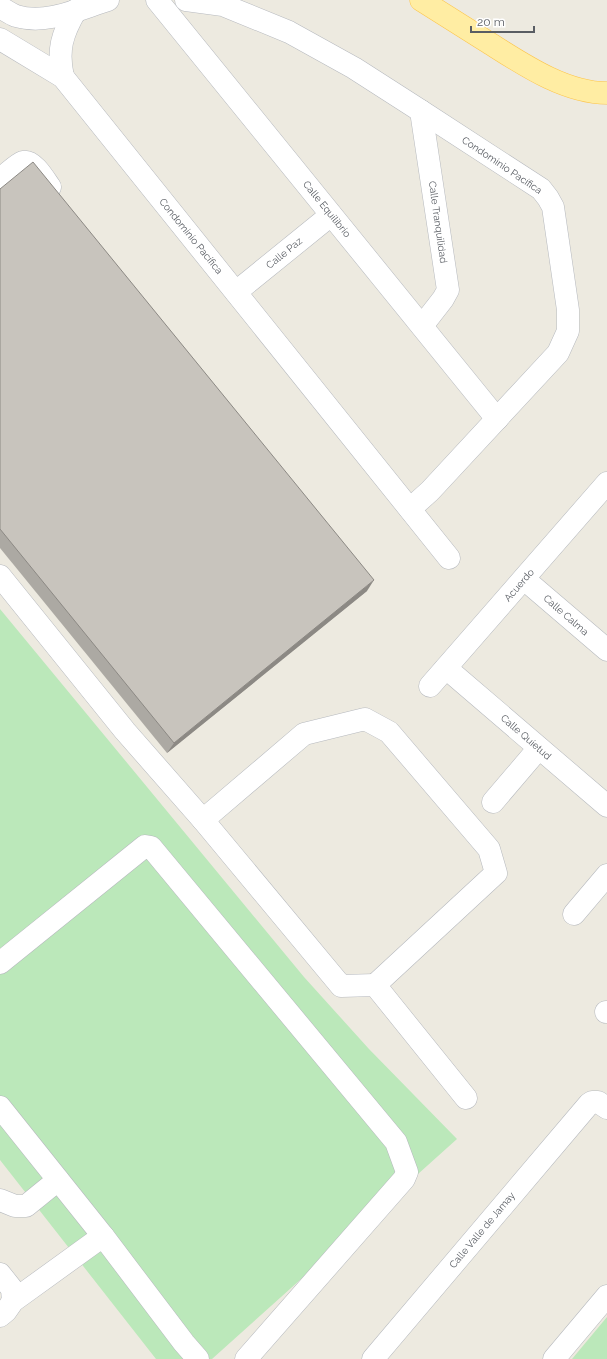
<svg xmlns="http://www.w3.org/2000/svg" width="607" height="1359" viewBox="0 0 607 1359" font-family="Raleway,sans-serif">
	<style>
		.green { fill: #bbe8ba }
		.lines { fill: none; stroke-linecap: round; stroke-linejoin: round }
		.minor-casing { stroke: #b6b9be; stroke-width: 23 }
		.major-casing { stroke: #fdc449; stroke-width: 23 }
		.minor { stroke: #fff; stroke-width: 22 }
		.major { stroke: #ffeda3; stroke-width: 22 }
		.wall { fill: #aca9a3 }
		.shaded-wall { fill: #8c8984 }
		.building { fill: #c8c4bd; stroke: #8c8984 }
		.labels { text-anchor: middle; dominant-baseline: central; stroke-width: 3.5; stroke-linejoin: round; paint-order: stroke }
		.street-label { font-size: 10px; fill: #595d63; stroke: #fff }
	</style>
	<rect width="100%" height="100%" fill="#edeae0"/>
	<g class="green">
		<polygon points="0,609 304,977 369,1049 457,1139 212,1359 156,1359 0,1160"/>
		<polygon points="607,1317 607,1359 572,1359"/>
	</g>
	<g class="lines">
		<g class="minor-casing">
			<g id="minor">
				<polyline points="157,0 497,419"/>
				<polyline points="186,0 223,5 289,32 354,68 421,111 541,189 548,198 553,207 568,310 568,331 558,353 430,491 410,509"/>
				<path d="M0,7c5,3 11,7 16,9 31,9 63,-7 92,-16"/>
				<polyline points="0,39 63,77 449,558"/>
				<path d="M63,77c-6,-27 -1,-43 13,-67"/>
				<polyline points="421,111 448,290 443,299 422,326"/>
				<path d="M0,179c6,-4 17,-15 23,-17 10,-3 22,18 27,25"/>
				<polyline points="236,292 331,215"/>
				<polyline points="0,576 125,731 203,820 304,734 365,719 389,732 489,849 496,873 375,985"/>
				<polyline points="524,579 607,650"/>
				<polyline points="446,668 607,806"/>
				<polyline points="430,686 607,483"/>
				<polyline points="493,802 539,748"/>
				<polyline points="203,820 341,986 375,985 466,1098"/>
				<polyline points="574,914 607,875"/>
				<polyline points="0,963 145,846 151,847 396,1142 407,1172 404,1179 246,1359"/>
				<polyline points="606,1012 607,1012"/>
				<polyline points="0,1107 103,1236 184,1343 198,1359"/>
				<polyline points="0,1200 15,1206 26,1206 58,1180"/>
				<polyline points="0,1274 12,1289 13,1301"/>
				<polyline points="0,1316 6,1311 13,1301 103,1236"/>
				<polyline points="373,1359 589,1104 592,1102 598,1102 607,1108"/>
				<polyline points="554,1359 607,1296"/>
			</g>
		</g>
		<g class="major-casing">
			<path id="major" d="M421,0c22,14 43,27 65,41 35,22 78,52 121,52"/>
		</g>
		<use href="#minor" class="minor"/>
		<use href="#major" class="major"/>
	</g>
	<polygon class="wall" points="0,189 367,591 167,753 0,548"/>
	<polygon class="shaded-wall" points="374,580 367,591 167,753 174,743"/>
	<polygon class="building" points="33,162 374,580 174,743 0,529 0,189"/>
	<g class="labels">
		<g class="street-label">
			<text transform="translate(502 165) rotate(34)">Condominio Pacífica</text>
			<text transform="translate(327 209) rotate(51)">Calle Equilibrio</text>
			<text transform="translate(438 222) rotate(82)">Calle Tranquilidad</text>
			<text transform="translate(191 236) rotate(51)">Condominio Pacífica</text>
			<text transform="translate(284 253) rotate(-39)">Calle Paz</text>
			<text transform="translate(519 585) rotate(-49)">Acuerdo</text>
			<text transform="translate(566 615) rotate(41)">Calle Calma</text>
			<text transform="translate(526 737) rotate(41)">Calle Quietud</text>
			<text transform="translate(482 1230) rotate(-50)">Calle Valle de Jamay</text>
		</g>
	</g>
	<path d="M471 26v6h63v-6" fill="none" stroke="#595d63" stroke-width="2"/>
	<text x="477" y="26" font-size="12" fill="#595d63" stroke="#ffffff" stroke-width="3" paint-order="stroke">20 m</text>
</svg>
